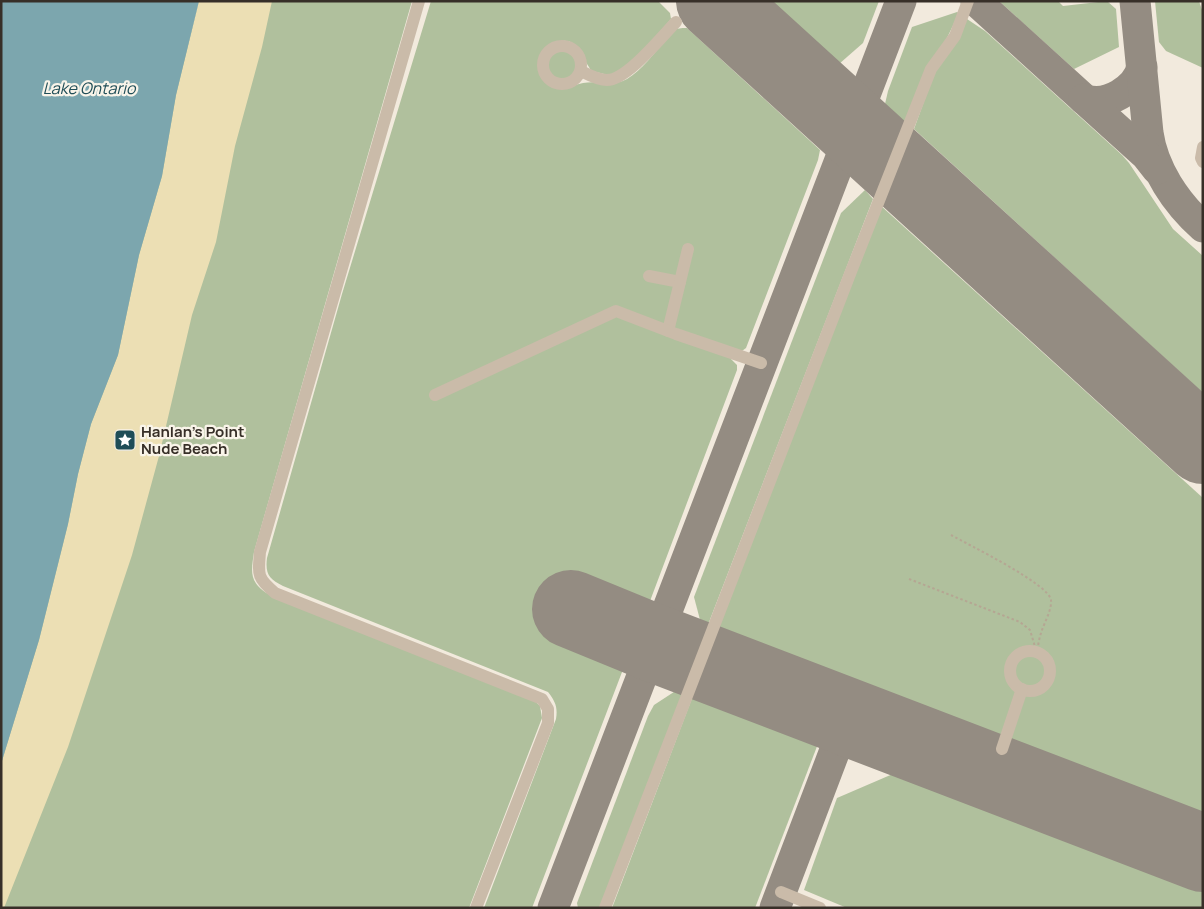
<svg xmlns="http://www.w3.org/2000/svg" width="1204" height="909" viewBox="0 0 1204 909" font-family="Manrope,sans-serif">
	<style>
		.green { fill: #b0c09d }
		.sand { fill: #ecdfb4 }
		.water { fill: #7ca6ae }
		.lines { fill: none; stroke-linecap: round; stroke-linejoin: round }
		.taxiway { stroke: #948c82; stroke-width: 31 }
		.runway { stroke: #948c82; stroke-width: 78 }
		.path { stroke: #b5a693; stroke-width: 2; stroke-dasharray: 2.5 2.5; stroke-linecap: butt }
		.minor { stroke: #cabba9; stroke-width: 12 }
		.labels { text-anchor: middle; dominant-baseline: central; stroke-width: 4.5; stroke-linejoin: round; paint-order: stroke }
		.poi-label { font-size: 15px; font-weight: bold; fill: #372f28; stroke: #f9f4e9; text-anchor: start }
		.water-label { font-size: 16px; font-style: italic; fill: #1f4d57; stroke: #f9f4e9 }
	</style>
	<rect width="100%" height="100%" fill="#f2eadd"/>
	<g class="green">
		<path d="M199,1h213l-158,551c-3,20 -5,30 14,42l265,105 7,7 2,12 -73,190h-468v-144z"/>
		<path d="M431,1h227l12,12 1,6 -40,46 -19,11 -20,-5c-11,-13 -14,-38 -38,-28 -6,2 -11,6 -14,12 -4,9 -1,18 4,25 11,14 25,6 39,3 15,-3 30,4 44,-4 15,-9 27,-26 38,-38 3,-3 7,-9 10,-11 3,-2 9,-2 12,-2l133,122 -2,10 -72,188 -15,11 6,6v5l-90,239 -3,1 -67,-26 -19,49 69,26 -95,249h-48l72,-189c2,-12 -1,-18 -8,-27l-265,-106c-14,-7 -18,-12 -16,-28l75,-264z"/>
		<polygon points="770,1 879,1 863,43 839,64"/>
		<polygon points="999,1 1058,1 1063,6 1107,1 1116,9 1119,47 1074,69"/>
		<polygon points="1155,1 1199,1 1203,13 1203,68 1166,51 1159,42"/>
		<polygon points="957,12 959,13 906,123 885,104 888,91 912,27"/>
		<polygon points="967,19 985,31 1122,155 1129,163 1173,229 1203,256 1203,393 914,129 935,71"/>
		<circle cx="562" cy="65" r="15"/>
		<polygon points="865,190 873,199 704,635 694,597 841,213"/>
		<polygon points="880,205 1203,498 1203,825 721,642 716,635"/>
		<polygon points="686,685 600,908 578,908 577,903 648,716 654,705 680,688"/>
		<polygon points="700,689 821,736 755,908 612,908 694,693"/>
		<polygon points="909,767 1203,880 1203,908 847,908 804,890 837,798"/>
	</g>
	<polygon class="sand" points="199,1 272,1 262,47 235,146 216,242 192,315 159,456 132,555 68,747 4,908 1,908 1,764 39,640 68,524 78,474 91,424 118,355 139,255 162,176 176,95"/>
	<polygon class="water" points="1,1 199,1 176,95 162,176 139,255 118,355 91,424 78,474 68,524 39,640 1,764"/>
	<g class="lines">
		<g class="taxiway">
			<path d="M976,1l108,98c22,9 53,-10 58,-32"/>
			<path d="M1135,1l13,132c5,36 28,70 55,94"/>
			<polyline points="1084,99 1146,155 1157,169"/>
			<polyline points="1183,428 1203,434"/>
			<polyline points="553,908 901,1"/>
			<polyline points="775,908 848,716"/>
		</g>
		<g class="runway">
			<polyline points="715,1 1203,445"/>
			<polyline points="571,609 654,643 1203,853"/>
		</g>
		<g class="path">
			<path d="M951,535c16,9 98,49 100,65 1,10 -7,23 -10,33 -2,6 -3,13 -4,19"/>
			<polyline points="909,579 1020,622 1030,630 1036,650"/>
		</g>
		<g class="minor">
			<path d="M419,1l-159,551c-2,23 -3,26 15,41l267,106 6,10v14l-72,185"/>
			<circle cx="562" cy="65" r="19"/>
			<path d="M581,71c8,4 17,9 26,9 20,0 55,-44 69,-58"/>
			<polyline points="1203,147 1201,158 1203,162"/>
			<polyline points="649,276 680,282"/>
			<polyline points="668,331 688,249"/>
			<polyline points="435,395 616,311 676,334 761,363"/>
			<circle cx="1030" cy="671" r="20"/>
			<polyline points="1002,749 1022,689"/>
			<polyline points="781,892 820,908"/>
			<polyline points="605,908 850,274 931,69 955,36 968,1"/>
		</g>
	</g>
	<defs>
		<g id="sight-square" transform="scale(1.125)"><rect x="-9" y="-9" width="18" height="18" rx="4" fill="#1f4d57" stroke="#f9f4e9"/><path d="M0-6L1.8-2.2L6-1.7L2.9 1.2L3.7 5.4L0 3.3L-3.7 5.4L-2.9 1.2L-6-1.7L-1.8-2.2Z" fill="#fff"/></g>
	</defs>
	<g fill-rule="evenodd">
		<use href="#sight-square" x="125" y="440"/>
	</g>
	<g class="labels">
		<g class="poi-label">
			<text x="141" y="431">Hanlan's Point<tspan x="141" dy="17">Nude Beach</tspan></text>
		</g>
		<g class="water-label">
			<text x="89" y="88">Lake Ontario</text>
		</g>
	</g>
	<rect width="1204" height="909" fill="none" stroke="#372f28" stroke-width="5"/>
</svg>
